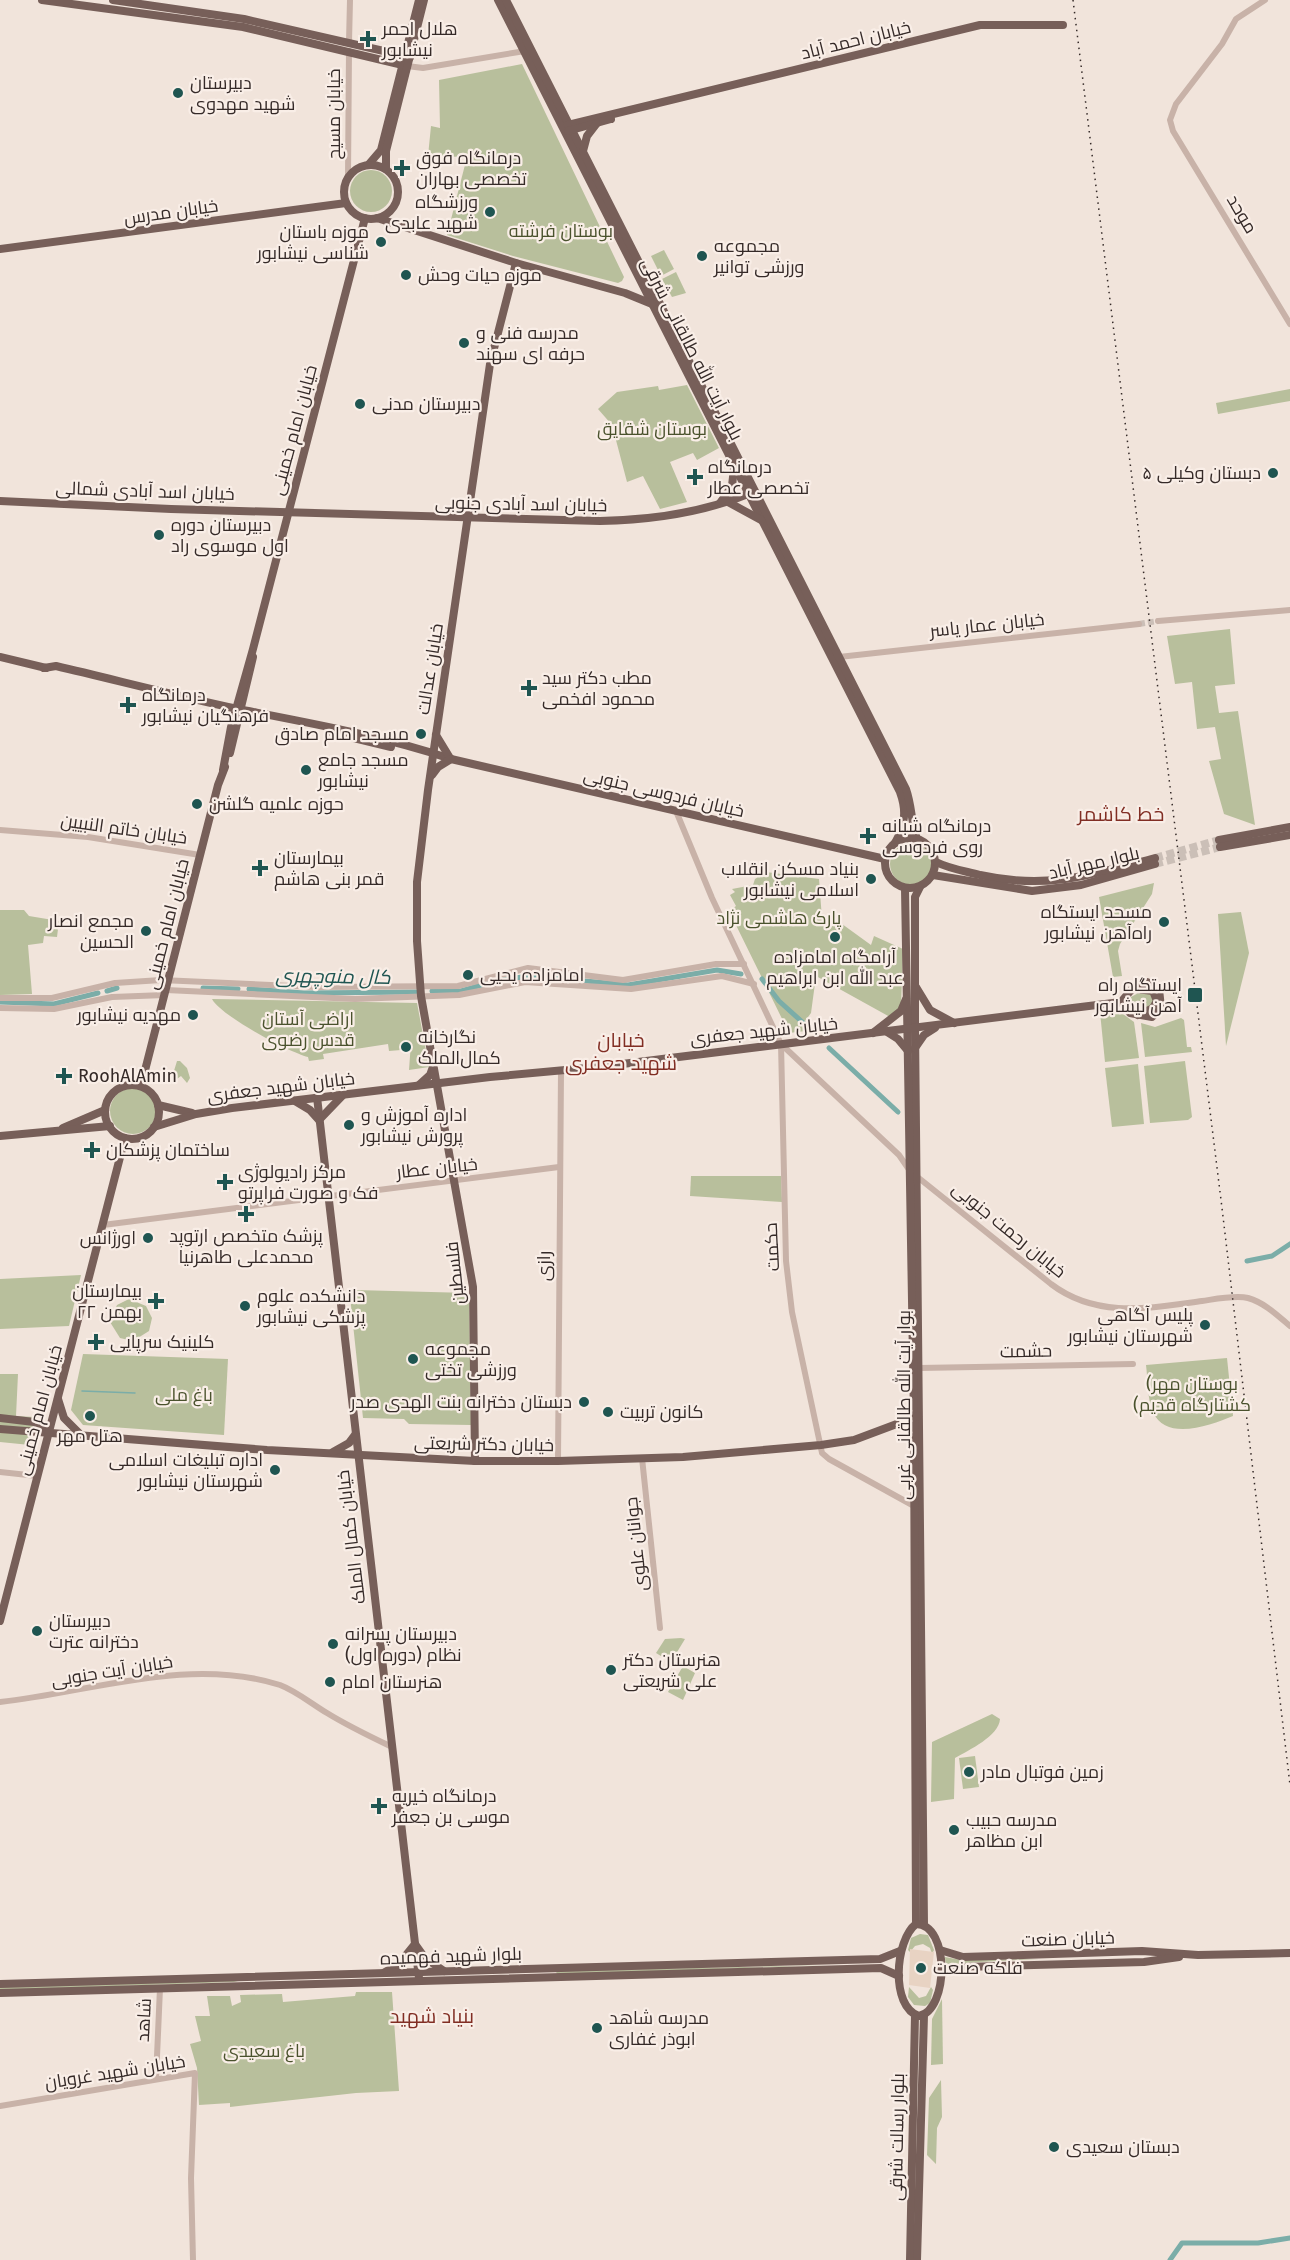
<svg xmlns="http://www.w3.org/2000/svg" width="1290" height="2260" viewBox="0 0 1290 2260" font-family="'Fira Sans',Cairo,sans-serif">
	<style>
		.green { fill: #b8bf9c }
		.plaza { fill: #e8d3c3 }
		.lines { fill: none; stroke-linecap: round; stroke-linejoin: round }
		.stream { stroke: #7bada8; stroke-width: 1.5 }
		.canal { stroke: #7bada8; stroke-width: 5 }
		.minor-tunnel { stroke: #cbbfb7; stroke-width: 6; stroke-dasharray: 6 3; stroke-linecap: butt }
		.major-tunnel { stroke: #cbbfb7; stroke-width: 8; stroke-dasharray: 8 4; stroke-linecap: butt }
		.minor { stroke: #c8b2a8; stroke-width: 6 }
		.major { stroke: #775f59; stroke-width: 8 }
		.rail { stroke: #352a28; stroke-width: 1.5; stroke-dasharray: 1.5 4.5; stroke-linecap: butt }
		.poi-dot { fill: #1f5551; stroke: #f9eee7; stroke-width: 2 }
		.labels { text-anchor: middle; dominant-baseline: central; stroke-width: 4.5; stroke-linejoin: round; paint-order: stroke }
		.poi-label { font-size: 18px; fill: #352a28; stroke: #f9eee7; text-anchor: start }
		.street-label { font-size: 18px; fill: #352a28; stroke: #f9eee7 }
		.park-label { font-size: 18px; fill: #4a522d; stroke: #f9eee7 }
		.neighbourhood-label { font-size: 20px; fill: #812e24; stroke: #f9eee7 }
		.water-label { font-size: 20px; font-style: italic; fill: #1f5551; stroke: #f9eee7 }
	</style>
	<rect width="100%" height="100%" fill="#f1e4db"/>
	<g class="green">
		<polygon points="522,64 624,277 622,281 618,283 513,256 447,235 467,157 428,156 431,126 440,128 439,80"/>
		<circle cx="371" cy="191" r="21"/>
		<polygon points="664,250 674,269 661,276 651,256"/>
		<polygon points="676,272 686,293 672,297 662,279"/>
		<polygon points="687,385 719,448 697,460 693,453 670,462 687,502 660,509 643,476 627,482 612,425 598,409 617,392 658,386 659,390"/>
		<polygon points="1290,389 1290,401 1218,414 1216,403"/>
		<polygon points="1230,629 1235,684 1215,686 1219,713 1238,711 1255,825 1224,814 1209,761 1221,759 1215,727 1197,729 1192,682 1175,684 1167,636"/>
		<circle cx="911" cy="864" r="21"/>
		<polygon points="766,872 819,879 822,919 831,916 871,945 874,936 903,949 901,1006 890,1017 816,976 811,1013 805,1021 814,1030 789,1033 732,917 735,915 732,909 736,906 730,895 735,892 732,889 753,885 755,879"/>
		<polygon points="1154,883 1152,894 1120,944 1118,951 1122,976 1113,977 1099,897"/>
		<polygon points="0,910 24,910 29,916 59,921 57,937 44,936 43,943 28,945 32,994 0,995"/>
		<polygon points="1241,912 1249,953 1226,1046 1218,914"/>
		<polygon points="1144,990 1153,996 1153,1004 1146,1009 1130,1004 1131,997"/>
		<path d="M212,999l205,4 12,64 -20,3 2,-28 -11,2 1,6 -12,1 -1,-7 -65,10 1,5 -15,2 -1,-4c-20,-5 -88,-42 -96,-58z"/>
		<polygon points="1116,1009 1134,1022 1139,1058 1105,1062 1100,1012"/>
		<polygon points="1181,1018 1184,1020 1187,1047 1191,1047 1192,1052 1145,1057 1141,1023 1155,1027"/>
		<polygon points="177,1061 180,1061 187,1068 190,1078 187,1083 181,1076 170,1084"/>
		<polygon points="1185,1061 1192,1117 1188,1120 1150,1123 1144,1066"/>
		<polygon points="1138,1064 1144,1124 1112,1127 1105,1068"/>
		<circle cx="133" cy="1111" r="23"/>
		<polygon points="691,1176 781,1176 782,1202 690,1196"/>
		<polygon points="81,1275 69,1326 0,1329 0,1279"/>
		<polygon points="355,1290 469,1293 471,1425 409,1424 404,1419 363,1418 350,1296"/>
		<polygon points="129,1299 146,1306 152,1318 149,1331 133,1341 120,1338 110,1322 117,1305"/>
		<polygon points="83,1354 228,1359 224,1435 83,1425 71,1410"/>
		<path d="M1227,1358l6,58c-22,9 -67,26 -80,-4 -6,-14 -5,-32 -7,-47z"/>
		<polygon points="0,1374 18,1374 16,1416 35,1417 30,1445 0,1442"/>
		<polygon points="681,1638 685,1639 671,1662 656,1653 665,1639"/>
		<polygon points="683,1666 695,1673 683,1700 668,1692"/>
		<path d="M992,1714l8,5c-1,17 -31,31 -45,39l-1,41 -23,3 1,-60z"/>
		<polygon points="975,1756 979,1787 963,1789 959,1758"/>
		<polygon points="920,1934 928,1935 934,1950 932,1954 930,1948 923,1944 915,1946 910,1952 908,1950 911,1938"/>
		<polygon points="945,1957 961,1960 1039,1959 961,1963 946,1967"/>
		<polygon points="827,1965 557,1975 556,1971"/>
		<polygon points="242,1980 234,1982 0,1990 0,1987"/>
		<polygon points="909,1987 919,1998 926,1996 931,1987 933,1990 930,2003 925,2006 914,2005 908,1997"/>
		<polygon points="356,1992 392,1992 399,2091 356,2093 230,2107 230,2103 199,2105 197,2068 190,2044 201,2041 195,2016 210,2016 207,1996 230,1996 232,2006 241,2002 240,1995 282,1994 283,2002 355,1996"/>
		<polygon points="942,1999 943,2064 931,2065 932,2019"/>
		<polygon points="941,2080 942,2117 937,2128 936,2164 927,2155 929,2098"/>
	</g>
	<polygon class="plaza" points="910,1949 934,1952 930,1988 909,1985"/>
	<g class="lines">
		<polyline class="stream" points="82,1391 135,1393"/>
		<g class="canal">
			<polyline points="762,979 779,1001 810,1029"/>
			<polyline points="499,980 531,976 628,985 717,970 741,974"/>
			<polyline points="203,988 238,989"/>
			<polyline points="249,989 304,993 416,992"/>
			<polyline points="107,991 117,988"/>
			<polyline points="432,991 461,991 492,982"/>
			<polyline points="0,1002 54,1004 98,993"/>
			<polyline points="829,1048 898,1112"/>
			<polyline points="1247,1261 1272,1256 1290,1244"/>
			<polyline points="1170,2260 1182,2243 1258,2243 1290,2238"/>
		</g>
		<polyline class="minor-tunnel" points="1139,624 1158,621"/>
		<g class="major-tunnel">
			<polyline points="1155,858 1219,840"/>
			<polyline points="1155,864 1220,847"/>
		</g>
		<g class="minor">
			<polyline points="1265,0 1236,19 1222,44 1176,104 1170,120 1173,131 1290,324"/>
			<polyline points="349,42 350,0"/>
			<polyline points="407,66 423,68 525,51"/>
			<polyline points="348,177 349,51"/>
			<polyline points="1158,621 1290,610"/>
			<polyline points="839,657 1139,624"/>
			<path d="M676,811l36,87 69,146 118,111 11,16 141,113c46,35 99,24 151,17 14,-2 33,-6 46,-3 17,5 29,17 42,28"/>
			<polyline points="0,830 88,837 200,855"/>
			<polyline points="166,990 355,999 459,995 525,982 631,989 722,976 754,984"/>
			<polyline points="0,998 52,998 115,983 161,980 316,987 458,986 528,968 623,980 716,964 744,964"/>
			<polyline points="0,1008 54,1009 112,997 165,995"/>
			<polyline points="781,1044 786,1261 792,1312 822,1453 829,1459 914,1506"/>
			<polyline points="103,1225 559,1167"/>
			<polyline points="919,1368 1133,1364"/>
			<polyline points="642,1458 660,1628"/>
			<polyline points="558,1461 561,1071"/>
			<polyline points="0,1472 37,1476"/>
			<path d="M0,1702c92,-10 188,-46 280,-17 16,6 32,19 47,28 21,13 42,23 65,34"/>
			<polyline points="156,2079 160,1988"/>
			<polyline points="0,2106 195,2073 191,2178 193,2260"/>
		</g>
		<g class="major">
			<polyline points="42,0 243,27 407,66"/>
			<polyline points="113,0 244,19 410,57"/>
			<path d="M498,0l402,792c7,19 5,33 -5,51"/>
			<path d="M506,0l400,789c6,17 5,33 11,50"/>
			<polyline points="568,125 980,25 1063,25"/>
			<polyline points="568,131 611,119"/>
			<polyline points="583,151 587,136 597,123"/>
			<polyline points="369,164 381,150 419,0"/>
			<circle cx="371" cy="192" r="27"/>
			<polyline points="386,169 386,151 424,0"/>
			<polyline points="377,218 516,263 625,293 652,304"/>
			<polyline points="0,249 346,203"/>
			<path d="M0,501l171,8 429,12c51,-1 106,-9 153,-29"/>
			<polyline points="728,502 761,520"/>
			<polyline points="720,503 732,486 734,468"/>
			<polyline points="0,657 46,668"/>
			<path d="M44,668l12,-2c60,14 121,30 182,43 72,14 144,27 213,50l434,100"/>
			<polyline points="333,733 391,747"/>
			<polyline points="436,735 450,758"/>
			<polyline points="230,753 253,657"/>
			<polyline points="223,770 231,727 253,649 365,218"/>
			<polyline points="432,775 438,767 451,759"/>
			<circle cx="910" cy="863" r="25"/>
			<polyline points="1219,840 1290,827"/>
			<polyline points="1220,847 1290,835"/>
			<path d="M936,862c14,7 29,9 44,13 68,15 110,0 175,-17"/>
			<polyline points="933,875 1032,891 1081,885 1155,864"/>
			<polyline points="920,887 915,897 915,1029 924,1924"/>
			<polyline points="905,889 914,1418 916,1924"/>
			<polygon points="1147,982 1159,989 1161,1008 1152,1017 1130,1013 1121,1002 1132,989"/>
			<polyline points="916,987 930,1010 954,1023"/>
			<polyline points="1136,989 1153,991 1157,1001 1153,1008 1138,1015"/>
			<polyline points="887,1032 898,1039 908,1051"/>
			<polyline points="873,1033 901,1011 906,999"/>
			<polyline points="915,1048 924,1035 935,1028"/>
			<polyline points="419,1085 430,1075 434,1064"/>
			<circle cx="132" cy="1112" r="27"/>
			<polyline points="141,1086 218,785 225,767"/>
			<polyline points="317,1097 419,1978"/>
			<polyline points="295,1101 310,1110 319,1120 344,1094"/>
			<polyline points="158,1105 192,1113"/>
			<polyline points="154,1127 196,1114 232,1108 490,1077 598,1067 1121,1002"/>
			<polyline points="63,1128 105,1110"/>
			<polyline points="0,1136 110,1126"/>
			<polyline points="58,1399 64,1418 79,1433"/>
			<polyline points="0,1418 34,1422 48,1430"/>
			<polyline points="0,1429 267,1450 475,1461 558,1461 683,1457 821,1445 854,1440 918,1416"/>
			<polyline points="333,1452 349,1443 355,1435"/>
			<polyline points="475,1461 473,1287 421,996 417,941 417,882 428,790 490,364 516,263"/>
			<polyline points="0,1621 125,1138"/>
			<path d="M916,1924c34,0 33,86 3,92 -29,-9 -24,-76 -3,-92z"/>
			<polyline points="940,1950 963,1957 1142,1951 1198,1955 1290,1953"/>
			<polyline points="385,1972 398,1965 415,1944 425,1958 444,1971"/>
			<polyline points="941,1973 963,1967 1144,1962 1179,1957"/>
			<polyline points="0,1984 880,1959 900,1951"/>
			<polyline points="0,1993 881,1968 899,1976"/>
			<polyline points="910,2260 915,2015"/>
			<polyline points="917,2260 924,2015"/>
		</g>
		<polyline class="rail" points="1073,0 1222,1208 1290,1785"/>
	</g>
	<g class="poi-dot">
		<path d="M365 30h6v6h6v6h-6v6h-6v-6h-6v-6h6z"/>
		<circle cx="178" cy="93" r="6"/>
		<path d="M399 159h6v6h6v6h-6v6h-6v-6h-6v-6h6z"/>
		<circle cx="490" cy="212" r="6"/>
		<circle cx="381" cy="242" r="6"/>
		<circle cx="702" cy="256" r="6"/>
		<circle cx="406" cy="275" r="6"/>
		<circle cx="464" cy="343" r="6"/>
		<circle cx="360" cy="404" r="6"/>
		<circle cx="1273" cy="473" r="6"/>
		<path d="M692 468h6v6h6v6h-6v6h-6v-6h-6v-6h6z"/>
		<circle cx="159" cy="535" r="6"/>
		<path d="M526 679h6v6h6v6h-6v6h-6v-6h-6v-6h6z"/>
		<path d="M125 696h6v6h6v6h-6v6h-6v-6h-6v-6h6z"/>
		<circle cx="421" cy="734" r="6"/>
		<circle cx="306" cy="770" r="6"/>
		<circle cx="197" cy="804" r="6"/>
		<path d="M865 827h6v6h6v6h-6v6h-6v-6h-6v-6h6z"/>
		<path d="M257 859h6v6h6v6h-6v6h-6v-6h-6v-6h6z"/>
		<circle cx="871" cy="879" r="6"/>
		<circle cx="1164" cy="922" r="6"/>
		<circle cx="146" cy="931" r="6"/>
		<circle cx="835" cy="937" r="6"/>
		<circle cx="468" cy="975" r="6"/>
		<rect x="1187" y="987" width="16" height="16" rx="3"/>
		<circle cx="193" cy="1015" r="6"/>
		<circle cx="406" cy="1047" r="6"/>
		<path d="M61 1067h6v6h6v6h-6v6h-6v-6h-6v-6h6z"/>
		<circle cx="349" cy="1125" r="6"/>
		<path d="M89 1141h6v6h6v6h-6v6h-6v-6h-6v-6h6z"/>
		<path d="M222 1173h6v6h6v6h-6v6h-6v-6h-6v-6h6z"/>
		<path d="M243 1205h6v6h6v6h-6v6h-6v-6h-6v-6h6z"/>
		<circle cx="148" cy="1238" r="6"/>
		<path d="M153 1292h6v6h6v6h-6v6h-6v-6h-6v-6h6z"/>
		<circle cx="245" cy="1306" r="6"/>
		<circle cx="1205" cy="1325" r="6"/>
		<path d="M93 1333h6v6h6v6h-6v6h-6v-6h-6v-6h6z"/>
		<circle cx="413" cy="1359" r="6"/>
		<circle cx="584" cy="1402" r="6"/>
		<circle cx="608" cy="1412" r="6"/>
		<circle cx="90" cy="1416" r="6"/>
		<circle cx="275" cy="1470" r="6"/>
		<circle cx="37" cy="1631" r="6"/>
		<circle cx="333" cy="1644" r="6"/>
		<circle cx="611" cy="1670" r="6"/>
		<circle cx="330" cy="1682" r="6"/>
		<circle cx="969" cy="1772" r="6"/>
		<path d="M376 1797h6v6h6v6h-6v6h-6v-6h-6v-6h6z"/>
		<circle cx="954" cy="1830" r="6"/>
		<circle cx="921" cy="1968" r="6"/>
		<circle cx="597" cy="2028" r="6"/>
		<circle cx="1054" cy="2147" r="6"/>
	</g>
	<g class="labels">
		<g class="poi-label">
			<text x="382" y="29">هلال احمر<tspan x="382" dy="21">نیشابور</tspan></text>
			<text x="190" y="83">دبیرستان<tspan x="190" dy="21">شهید مهدوی</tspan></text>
			<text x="416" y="158">درمانگاه فوق<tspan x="416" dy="21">تخصصی بهاران</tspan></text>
			<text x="478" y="202" text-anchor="end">ورزشگاه<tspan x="478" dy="21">شهید عابدی</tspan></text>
			<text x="369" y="232" text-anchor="end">موزه باستان<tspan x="369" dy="21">شناسی نیشابور</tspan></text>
			<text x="714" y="246">مجموعه<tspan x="714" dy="21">ورزشی توانیر</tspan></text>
			<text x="418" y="275">موزه حیات وحش</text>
			<text x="476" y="333">مدرسه فنی و<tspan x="476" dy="21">حرفه ای سهند</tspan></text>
			<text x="372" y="404">دبیرستان مدنی</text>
			<text x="708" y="467">درمانگاه<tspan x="708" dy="21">تخصصی عطار</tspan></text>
			<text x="1261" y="473" text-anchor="end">دبستان وکیلی ۵</text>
			<text x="171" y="525">دبیرستان دوره<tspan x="171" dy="21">اول موسوی راد</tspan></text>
			<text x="542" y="678">مطب دکتر سید<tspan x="542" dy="21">محمود افخمی</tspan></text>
			<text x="142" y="695">درمانگاه<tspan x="142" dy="21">فرهنگیان نیشابور</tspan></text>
			<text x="409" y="734" text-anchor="end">مسجد امام صادق</text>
			<text x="318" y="760">مسجد جامع<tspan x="318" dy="21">نیشابور</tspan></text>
			<text x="209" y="804">حوزه علمیه گلشن</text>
			<text x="882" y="826">درمانگاه شبانه<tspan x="882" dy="21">روی فردوسی</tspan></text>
			<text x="274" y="858">بیمارستان<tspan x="274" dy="21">قمر بنی هاشم</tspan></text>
			<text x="859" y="869" text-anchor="end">بنیاد مسکن انقلاب<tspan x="859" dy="21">اسلامی نیشابور</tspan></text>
			<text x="1152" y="912" text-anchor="end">مسحد ایستگاه<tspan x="1152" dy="21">راه‌آهن نیشابور</tspan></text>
			<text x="134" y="921" text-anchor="end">مجمع انصار<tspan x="134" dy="21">الحسین</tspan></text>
			<text x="835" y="957" text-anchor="middle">آرامگاه امامزاده<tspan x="835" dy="21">عبد الله ابن ابراهیم</tspan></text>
			<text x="480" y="975">امامزاده یحیی</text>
			<text x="1182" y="985" text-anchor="end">ایستگاه راه‌<tspan x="1182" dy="21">آهن نیشابور</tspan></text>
			<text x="181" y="1015" text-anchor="end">مهدیه نیشابور</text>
			<text x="418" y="1037">نگارخانه<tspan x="418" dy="21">کمال‌الملک</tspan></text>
			<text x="78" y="1076">RoohAlAmin</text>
			<text x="361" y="1115">اداره آموزش و<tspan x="361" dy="21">پرورش نیشابور</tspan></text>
			<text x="106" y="1150">ساختمان پزشکان</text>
			<text x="238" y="1172">مرکز رادیولوژی<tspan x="238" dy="21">فک و صورت فراپرتو</tspan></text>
			<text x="246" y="1236" text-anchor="middle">پزشک متخصص ارتوپد<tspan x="246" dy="21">محمدعلی طاهرنیا</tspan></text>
			<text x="136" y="1238" text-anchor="end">اورژانس</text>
			<text x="142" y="1291" text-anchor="end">بیمارستان<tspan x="142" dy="21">۲۲ بهمن</tspan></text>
			<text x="257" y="1296">دانشکده علوم<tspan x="257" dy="21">پزشکی نیشابور</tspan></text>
			<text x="1193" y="1315" text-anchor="end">پلیس آگاهی<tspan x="1193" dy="21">شهرستان نیشابور</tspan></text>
			<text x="110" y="1342">کلینیک سرپایی</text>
			<text x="425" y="1349">مجموعه<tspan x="425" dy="21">ورزشی تختی</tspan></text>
			<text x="572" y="1402" text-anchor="end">دبستان دخترانه بنت الهدی صدر</text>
			<text x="620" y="1412">کانون تربیت</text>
			<text x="90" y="1436" text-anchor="middle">هتل مهر</text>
			<text x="263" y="1460" text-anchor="end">اداره تبلیغات اسلامی<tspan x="263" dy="21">شهرستان نیشابور</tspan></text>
			<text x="49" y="1621">دبیرستان<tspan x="49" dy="21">دخترانه عترت</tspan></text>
			<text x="345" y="1634">دبیرستان پسرانه<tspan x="345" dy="21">نظام (دوره اول)</tspan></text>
			<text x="623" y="1660">هنرستان دکتر<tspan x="623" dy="21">علی شریعتی</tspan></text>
			<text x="342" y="1682">هنرستان امام</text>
			<text x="981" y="1772">زمین فوتبال مادر</text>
			<text x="392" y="1796">درمانگاه خیریه<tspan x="392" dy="21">موسی بن جعفر</tspan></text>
			<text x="966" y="1820">مدرسه حبیب<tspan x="966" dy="21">ابن مظاهر</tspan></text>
			<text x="933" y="1968">فلکه صنعت</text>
			<text x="609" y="2018">مدرسه شاهد<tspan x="609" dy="21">ابوذر غفاری</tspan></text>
			<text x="1066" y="2147">دبستان سعیدی</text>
		</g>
		<g class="street-label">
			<text transform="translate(856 40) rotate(-14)">خیابان احمد آباد</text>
			<text transform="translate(334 114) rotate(-90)">خیابان مسیح</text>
			<text transform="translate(171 212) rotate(-8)">خیابان مدرس</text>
			<text transform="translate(1242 214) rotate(59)">موحد</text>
			<text transform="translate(692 349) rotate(63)">بلوار آیت الله طالقانی شرقی</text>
			<text transform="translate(294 430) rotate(-75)">خیابان امام خمینی</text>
			<text transform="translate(145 491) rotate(2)">خیابان اسد آبادی شمالی</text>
			<text transform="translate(521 504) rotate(1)">خیابان اسد آبادی جنوبی</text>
			<text transform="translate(987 625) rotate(-6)">خیابان عمار یاسر</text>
			<text transform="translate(430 669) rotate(-81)">خیابان عدالت</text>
			<text transform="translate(664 793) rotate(13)">خیابان فردوسی جنوبی</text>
			<text transform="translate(124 829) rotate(8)">خیابان خاتم النبیین</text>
			<text transform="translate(1094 863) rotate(-13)">بلوار مهر آباد</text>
			<text transform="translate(167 924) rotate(-76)">خیابان امام خمینی</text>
			<text transform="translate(764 1031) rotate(-6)">خیابان شهید جعفری</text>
			<text transform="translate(281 1087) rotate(-7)">خیابان شهید جعفری</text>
			<text transform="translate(437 1168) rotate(-6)">خیابان عطار</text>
			<text transform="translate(1009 1230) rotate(39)">خیابان رحمت جنوبی</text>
			<text transform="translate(772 1247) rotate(-93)">حکمت</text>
			<text transform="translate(544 1266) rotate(-90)">رازی</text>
			<text transform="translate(455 1273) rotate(-96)">فلسطین</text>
			<text transform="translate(1026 1351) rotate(-1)">حشمت</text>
			<text transform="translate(904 1405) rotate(-90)">بوار آیت الله طالقانی غربی</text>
			<text transform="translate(39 1410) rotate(-75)">خیابان امام خمینی</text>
			<text transform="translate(484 1444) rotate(1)">خیابان دکتر شریعتی</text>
			<text transform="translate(351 1537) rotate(-97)">خیابان کمال الملک</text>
			<text transform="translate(636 1544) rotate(-96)">جوانان علوی</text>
			<text transform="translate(112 1671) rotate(-9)">خیابان آیت جنوبی</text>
			<text transform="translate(1068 1939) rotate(-2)">خیابان صنعت</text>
			<text transform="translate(451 1956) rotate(-2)">بلوار شهید فهمیده</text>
			<text transform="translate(144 2020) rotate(-87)">شاهد</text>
			<text transform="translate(115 2072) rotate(-9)">خیابان شهید غرویان</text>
			<text transform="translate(897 2137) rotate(-89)">بلوار رسالت شرقی</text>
		</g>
		<g class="park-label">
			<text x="561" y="231">بوستان فرشته</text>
			<text x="652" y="429">بوستان شقایق</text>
			<text x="779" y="918">پارک هاشمی نژاد</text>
			<text x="308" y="1019">اراضی آستان<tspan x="308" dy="21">قدس رضوی</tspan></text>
			<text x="1192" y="1384">(بوستان مهر<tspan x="1192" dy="21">(کشتارگاه قدیم</tspan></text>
			<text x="184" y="1395">باغ ملی</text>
			<text x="264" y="2051">باغ سعیدی</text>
		</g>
		<g class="neighbourhood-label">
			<text x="1121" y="814">خط کاشمر</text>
			<text x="621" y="1040">خیابان<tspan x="621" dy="23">شهید جعفری</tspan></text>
			<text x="432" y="2016">بنیاد شهید</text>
		</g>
		<g class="water-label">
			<text transform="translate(333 976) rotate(1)">کال منوچهری</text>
		</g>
	</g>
</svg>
